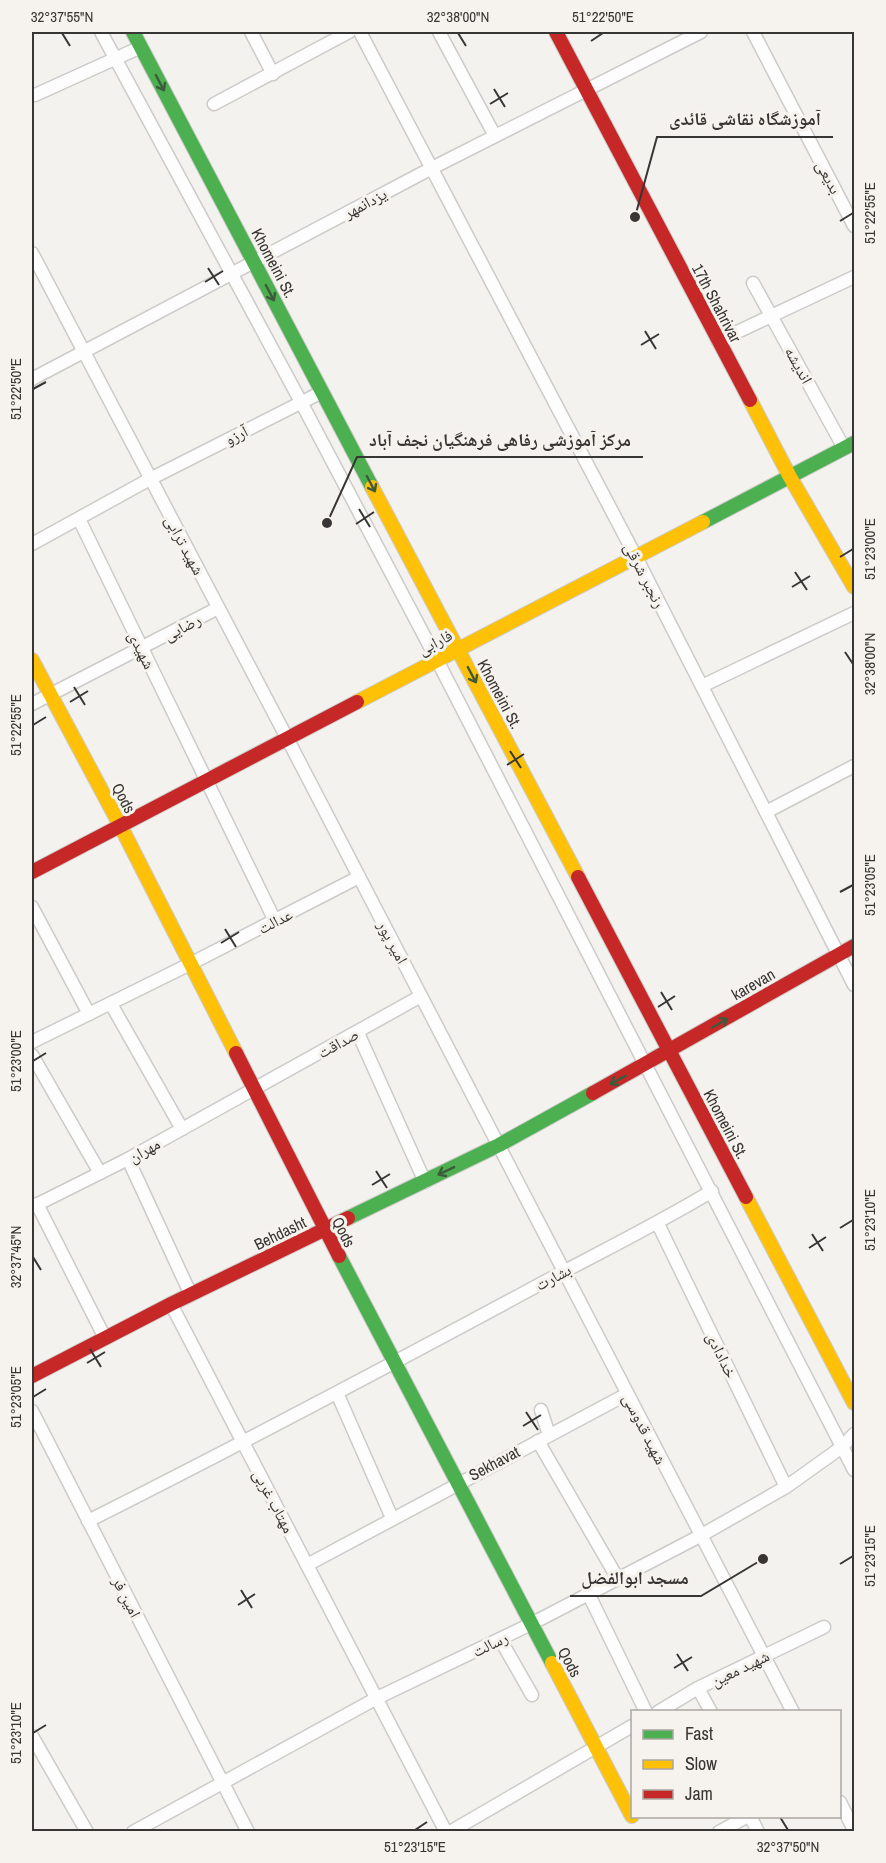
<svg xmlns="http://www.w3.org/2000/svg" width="886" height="1863" viewBox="0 0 886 1863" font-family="'Archivo Narrow','Noto Naskh Arabic',sans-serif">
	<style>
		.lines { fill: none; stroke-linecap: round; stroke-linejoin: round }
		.street-casing { stroke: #cccbc9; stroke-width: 15 }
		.fast-casing { stroke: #cccbc9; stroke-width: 16 }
		.slow-casing { stroke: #cccbc9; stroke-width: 16 }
		.jam-casing { stroke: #cccbc9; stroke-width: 16 }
		.street { stroke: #fdfdfd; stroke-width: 12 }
		.fast { stroke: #4caf50; stroke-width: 14 }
		.slow { stroke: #ffc107; stroke-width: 14 }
		.jam { stroke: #c62828; stroke-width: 14 }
		.oneway { stroke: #3e5a3c }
		.ticks { fill: none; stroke: #383634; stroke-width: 2 }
		.labels { text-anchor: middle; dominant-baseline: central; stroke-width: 6; stroke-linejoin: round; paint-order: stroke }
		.street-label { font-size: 16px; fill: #383634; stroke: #f6f2ed }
		.leader { fill: none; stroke: #383634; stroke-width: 2 }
		.callout-dot { fill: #383634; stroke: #f6f2ed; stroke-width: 2 }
		.callout-label { font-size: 18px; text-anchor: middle; font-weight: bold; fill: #383634; stroke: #f6f2ed; stroke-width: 6; stroke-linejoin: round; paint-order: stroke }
		.neatline { fill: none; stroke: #383634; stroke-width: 2 }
		.ticks-label { font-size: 15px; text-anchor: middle; fill: #383634 }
	</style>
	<rect width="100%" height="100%" fill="#f4f2ef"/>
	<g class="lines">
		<g class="street-casing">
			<g id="street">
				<polyline points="101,32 301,402 437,660 854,1470"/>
				<polyline points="251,32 273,74"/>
				<polyline points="360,32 636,557 854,985"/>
				<polyline points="439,32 495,136"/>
				<polyline points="753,32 854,226"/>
				<polyline points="35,95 141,47"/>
				<polyline points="214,104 349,32"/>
				<polyline points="32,253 287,738 793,1712"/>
				<polyline points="753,283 844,448"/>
				<polyline points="718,341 854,277"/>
				<polyline points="32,379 432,168 701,32"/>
				<polyline points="79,519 275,921"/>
				<polyline points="32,544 150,479 322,392"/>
				<polyline points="702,686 854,613"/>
				<polyline points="32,704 218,608"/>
				<polyline points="766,812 854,766"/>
				<polyline points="32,907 89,1014"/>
				<polyline points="111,1004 182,1129"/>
				<polyline points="358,1033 425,1182"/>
				<polyline points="32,1042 190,964 359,877"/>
				<polyline points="32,1055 100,1173"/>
				<polyline points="128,1159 191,1295"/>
				<polyline points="37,1204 105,1338"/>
				<polyline points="32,1207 128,1159 421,996"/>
				<polyline points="658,1224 786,1487"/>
				<polyline points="171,1304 446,1832"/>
				<polyline points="337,1393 392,1518"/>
				<polyline points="541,1410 549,1435"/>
				<polyline points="32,1411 248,1832"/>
				<polyline points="538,1441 618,1579"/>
				<path d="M88,1521c145,-73 289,-149 432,-226 64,-35 129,-66 192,-104"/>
				<polyline points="307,1565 627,1394"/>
				<polyline points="589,1595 646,1712"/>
				<polyline points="500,1639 532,1695"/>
				<polyline points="698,1688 711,1712"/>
				<polyline points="658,1712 698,1688 824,1627"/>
				<polyline points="32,1736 87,1832"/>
				<polyline points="840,1802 854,1830"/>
				<polyline points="750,1816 758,1832"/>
				<polyline points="133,1832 377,1698 531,1624 700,1536 786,1487 842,1447 854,1434"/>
				<polyline points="450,1832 632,1726"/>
				<polyline points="719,1832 748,1816"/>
			</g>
		</g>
		<g class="fast-casing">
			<g id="fast">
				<polyline points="133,32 372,487"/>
				<polyline points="703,522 854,443"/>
				<polyline points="348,1218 499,1145 593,1093"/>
				<polyline points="339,1256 552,1663"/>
			</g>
		</g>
		<g class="slow-casing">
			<g id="slow">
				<polyline points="750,400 790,477 854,587"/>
				<polyline points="372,487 578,877"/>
				<polyline points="32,660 120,825 236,1053"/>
				<polyline points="357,702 703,522"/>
				<polyline points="746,1197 854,1403"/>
				<polyline points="552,1663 632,1816"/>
			</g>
		</g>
		<g class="jam-casing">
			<g id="jam">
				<polyline points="556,32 750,400"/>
				<polyline points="32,872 357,702"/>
				<polyline points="578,877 746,1197"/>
				<polyline points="236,1053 339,1256"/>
				<polyline points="593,1093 854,946"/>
				<polyline points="32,1376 171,1304 348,1218"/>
			</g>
		</g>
		<use href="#street" class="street"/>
		<use href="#fast" class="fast"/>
		<use href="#slow" class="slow"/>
		<use href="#jam" class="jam"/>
	</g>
	<defs><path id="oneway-shaft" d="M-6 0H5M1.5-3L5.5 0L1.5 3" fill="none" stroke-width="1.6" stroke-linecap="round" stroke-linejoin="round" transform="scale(1.5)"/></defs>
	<g class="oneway">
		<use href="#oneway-shaft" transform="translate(160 83) rotate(62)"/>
		<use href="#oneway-shaft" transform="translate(270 293) rotate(62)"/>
		<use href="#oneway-shaft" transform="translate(371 484) rotate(62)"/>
		<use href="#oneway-shaft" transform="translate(472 675) rotate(62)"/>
		<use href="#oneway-shaft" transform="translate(720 1023) rotate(-30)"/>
		<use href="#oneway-shaft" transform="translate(618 1080) rotate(151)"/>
		<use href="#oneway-shaft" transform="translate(446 1171) rotate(154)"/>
	</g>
	<path class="ticks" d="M62,33l8,13M458,33l8,13M591,41l12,-8M494,89l11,18M490,104l18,-11M840,221l13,-8M208,268l11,17M205,282l18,-11M645,331l11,18M641,345l18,-11M33,389l13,-7M359,509l11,18M356,524l18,-12M840,557l13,-8M795,572l12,18M792,587l18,-11M845,652l8,12M74,687l11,18M70,702l18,-11M33,725l13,-8M510,751l11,17M507,765l17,-11M840,892l13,-7M225,929l11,18M221,943l18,-11M661,992l11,18M658,1007l17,-11M33,1061l13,-8M376,1171l11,17M372,1185l18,-11M840,1228l13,-8M812,1234l11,17M809,1248l17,-11M33,1257l8,13M90,1349l11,18M87,1363l18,-11M33,1397l13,-8M526,1412l12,18M523,1426l18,-11M840,1564l13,-8M241,1590l11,18M238,1605l17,-11M677,1654l11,17M674,1668l18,-11M33,1733l13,-8M780,1817l8,13M415,1830l12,-8"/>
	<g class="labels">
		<g class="street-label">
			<text transform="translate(829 177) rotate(62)">بدیعی</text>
			<text transform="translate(365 203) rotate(-28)">یزدانمهر</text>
			<text transform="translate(274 263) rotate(62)">Khomeini St.</text>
			<text transform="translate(717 303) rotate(62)">17th Shahrivar</text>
			<text transform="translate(799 365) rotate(61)">اندیشه</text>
			<text transform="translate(236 435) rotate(-27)">آرزو</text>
			<text transform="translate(185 545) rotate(62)">شهید ترابی</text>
			<text transform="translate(645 575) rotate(63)">رنجبر شرقی</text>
			<text transform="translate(182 627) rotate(-28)">رضایی</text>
			<text transform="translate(435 642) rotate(-28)">فارابی</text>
			<text transform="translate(142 650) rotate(64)">شهیدی</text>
			<text transform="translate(500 694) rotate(62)">Khomeini St.</text>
			<text transform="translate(124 798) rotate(62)">Qods</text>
			<text transform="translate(275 921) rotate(-27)">عدالت</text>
			<text transform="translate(393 942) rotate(62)">امیر پور</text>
			<text transform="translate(753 984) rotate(-30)">karevan</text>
			<text transform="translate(338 1043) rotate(-29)">صداقت</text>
			<text transform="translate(726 1124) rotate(62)">Khomeini St.</text>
			<text transform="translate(144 1150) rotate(-29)">مهران</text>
			<text transform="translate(344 1232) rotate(63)">Qods</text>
			<text transform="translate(280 1233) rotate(-26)">Behdasht</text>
			<text transform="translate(553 1277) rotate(-28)">بشارت</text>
			<text transform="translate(722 1355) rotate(64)">خدادادی</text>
			<text transform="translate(645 1429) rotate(63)">شهید قدوسی</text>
			<text transform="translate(494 1463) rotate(-28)">Sekhavat</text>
			<text transform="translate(274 1501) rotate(62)">مهتاب غربی</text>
			<text transform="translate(127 1597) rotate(63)">امین فر</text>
			<text transform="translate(490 1644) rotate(-26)">رسالت</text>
			<text transform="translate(570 1662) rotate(62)">Qods</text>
			<text transform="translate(740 1668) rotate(-26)">شهید معین</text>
		</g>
	</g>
	<path class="leader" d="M635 217L657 137H833M327 523L357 457H643M763 1559L701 1596H570"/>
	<g class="callout-dot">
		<circle cx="635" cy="217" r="6"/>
		<circle cx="327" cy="523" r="6"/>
		<circle cx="763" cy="1559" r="6"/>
	</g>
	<g class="callout-label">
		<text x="745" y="125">آموزشگاه نقاشی قائدی</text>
		<text x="500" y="446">مرکز آموزشی رفاهی فرهنگیان نجف آباد</text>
		<text x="635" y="1584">مسجد ابوالفضل</text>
	</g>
	<rect width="886" height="1863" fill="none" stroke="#f6f2ed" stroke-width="66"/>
	<rect x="631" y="1710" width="210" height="108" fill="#f6f2ed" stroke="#aaa7a3" stroke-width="1.5"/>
	<rect x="643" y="1730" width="30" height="9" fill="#4caf50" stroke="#aaa7a3" stroke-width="1.5"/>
	<text x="685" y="1740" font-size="18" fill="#383634">Fast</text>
	<rect x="643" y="1760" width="30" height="9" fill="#ffc107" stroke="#aaa7a3" stroke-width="1.5"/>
	<text x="685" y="1770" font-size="18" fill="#383634">Slow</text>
	<rect x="643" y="1790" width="30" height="9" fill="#c62828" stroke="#aaa7a3" stroke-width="1.5"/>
	<text x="685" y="1800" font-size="18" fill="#383634">Jam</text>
	<rect x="33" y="33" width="820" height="1797" class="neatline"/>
	<g class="ticks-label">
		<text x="62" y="22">32°37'55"N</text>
		<text x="458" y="22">32°38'00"N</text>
		<text x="603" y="22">51°22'50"E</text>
		<text transform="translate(870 213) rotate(-90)" y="5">51°22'55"E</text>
		<text transform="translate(16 389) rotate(-90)" y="5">51°22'50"E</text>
		<text transform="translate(870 549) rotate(-90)" y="5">51°23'00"E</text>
		<text transform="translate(870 664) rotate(-90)" y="5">32°38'00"N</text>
		<text transform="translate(16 725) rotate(-90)" y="5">51°22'55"E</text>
		<text transform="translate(870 885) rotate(-90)" y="5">51°23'05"E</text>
		<text transform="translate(16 1061) rotate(-90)" y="5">51°23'00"E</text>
		<text transform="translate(870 1220) rotate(-90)" y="5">51°23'10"E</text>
		<text transform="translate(16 1257) rotate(-90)" y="5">32°37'45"N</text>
		<text transform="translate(16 1397) rotate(-90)" y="5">51°23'05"E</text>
		<text transform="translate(870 1556) rotate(-90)" y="5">51°23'15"E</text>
		<text transform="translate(16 1733) rotate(-90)" y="5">51°23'10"E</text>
		<text x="415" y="1852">51°23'15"E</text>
		<text x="788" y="1852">32°37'50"N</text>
	</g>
</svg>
